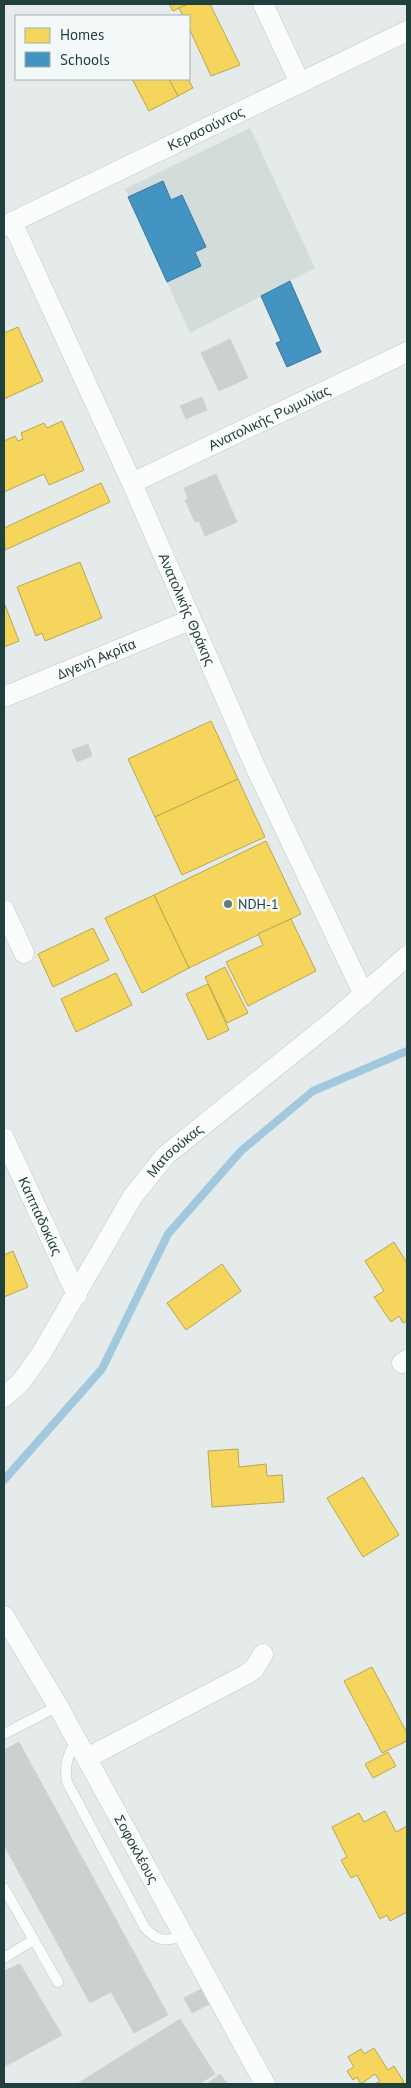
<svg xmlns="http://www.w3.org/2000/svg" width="411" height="2088" viewBox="0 0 411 2088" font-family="'PT Sans',sans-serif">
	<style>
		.built { fill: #d2dcda }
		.homes { fill: #f6d55c; stroke: #b6a853 }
		.schools { fill: #4393c3; stroke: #387a9b }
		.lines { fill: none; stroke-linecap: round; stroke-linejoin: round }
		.stream { stroke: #a2c8dd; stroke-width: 8 }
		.building { fill: #ccd1d0; stroke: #ced4d3 }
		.lane-casing { stroke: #c2c7c7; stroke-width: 11 }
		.street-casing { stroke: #c2c7c7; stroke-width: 21 }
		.lane { stroke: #fbfcfc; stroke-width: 10 }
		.street { stroke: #fbfcfc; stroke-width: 20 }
		.poi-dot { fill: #657c7a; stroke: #f3f9f8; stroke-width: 2 }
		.labels { text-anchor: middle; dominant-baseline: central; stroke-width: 5; stroke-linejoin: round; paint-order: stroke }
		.street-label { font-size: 14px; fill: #20403e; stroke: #f3f9f8 }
		.poi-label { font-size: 14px; fill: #20403e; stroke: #f3f9f8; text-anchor: start }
	</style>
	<rect width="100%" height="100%" fill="#e5eaea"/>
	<polygon class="built" points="250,128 315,268 190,333 125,189"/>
	<g class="homes">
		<polygon points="169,4 188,4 173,11"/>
		<polygon points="188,4 210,4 240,65 211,76 189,28 189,16 183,16 179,8"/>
		<polygon points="132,79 169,79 178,96 149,111"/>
		<polygon points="169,79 188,79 193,88 178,96"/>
		<polygon points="18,327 43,381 4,399 4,333"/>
		<polygon points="62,421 84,470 49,485 44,474 4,492 4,441 15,436 18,441 23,439 21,433 44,423 47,428"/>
		<polygon points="101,483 110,502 5,550 4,528"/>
		<polygon points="80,562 102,618 45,641 42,633 36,636 17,587"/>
		<polygon points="5,605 19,641 4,647 4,606"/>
		<polygon points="211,721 238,779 155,817 128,759"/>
		<polygon points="238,779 265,837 182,875 155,817"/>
		<polygon points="266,841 301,914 189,968 154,895"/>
		<polygon points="154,895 189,968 142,993 105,918"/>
		<polygon points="291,919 316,971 248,1006 226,962 263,945 258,934"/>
		<polygon points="93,928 109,960 53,987 38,954"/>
		<polygon points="225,967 248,1013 227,1023 205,977"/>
		<polygon points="116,973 132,1005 76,1032 61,999"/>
		<polygon points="208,984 229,1030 208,1040 186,994"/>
		<polygon points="394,1242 407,1263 407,1321 403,1323 399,1316 391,1322 374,1297 384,1291 365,1261"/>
		<polygon points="13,1251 28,1287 4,1297 4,1255"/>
		<polygon points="222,1264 241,1291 186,1330 167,1303"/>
		<polygon points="238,1449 239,1467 266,1464 267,1476 282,1475 284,1502 212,1507 208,1451"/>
		<polygon points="363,1477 399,1535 363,1557 327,1498"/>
		<polygon points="372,1667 407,1733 407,1741 382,1753 344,1681"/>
		<polygon points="388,1752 396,1766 373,1778 365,1764"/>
		<polygon points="385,1811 396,1832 407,1826 407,1912 390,1921 387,1915 380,1919 357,1875 351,1878 341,1860 347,1857 332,1827 359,1813 364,1822"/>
		<polygon points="374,2048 388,2070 394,2066 404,2082 400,2084 375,2084 380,2081 375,2074 361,2084 357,2077 353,2080 347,2071 354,2067 348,2057 361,2049 364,2054"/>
	</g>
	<g class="schools">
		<polygon points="163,181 171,200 182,195 206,247 195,252 201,266 167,282 128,197"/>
		<polygon points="290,281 321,352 287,367 276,343 281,341 261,296"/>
	</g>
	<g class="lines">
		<polyline class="stream" points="4,1480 102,1369 168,1234 241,1151 313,1091 407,1051"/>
	</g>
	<g class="building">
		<polygon points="230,339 248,378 219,391 201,353"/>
		<polygon points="202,397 207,410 186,419 180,406"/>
		<polygon points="216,474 237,522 205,536 199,521 195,522 185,500 188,499 184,488"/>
		<polygon points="88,744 92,756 77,762 72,750"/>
		<polygon points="19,1742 168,2015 134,2033 111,1992 90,2003 4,1845 4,1750"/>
		<polygon points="20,1964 62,2035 4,2067 4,1971"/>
		<polygon points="205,1987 213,2002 192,2013 184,1998"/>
		<polygon points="180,2019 215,2074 199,2084 77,2084"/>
		<polygon points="220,2074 228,2084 207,2084"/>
	</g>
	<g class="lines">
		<g class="lane-casing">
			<g id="lane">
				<polyline points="4,1734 58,1706"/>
				<path d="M76,1740c-8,15 -12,25 -9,42l78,146c15,15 20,13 39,8"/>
				<polyline points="4,1888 58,1982"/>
				<polyline points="4,1958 33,1940"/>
			</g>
		</g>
		<g class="street-casing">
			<g id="street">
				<polyline points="263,4 300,83"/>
				<path id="s1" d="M12,222l120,261 122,281 110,231"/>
				<path id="s2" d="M4,226l403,-195"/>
				<path id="s3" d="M132,483l275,-131"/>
				<path id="s4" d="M4,697l186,-77"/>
				<polyline points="4,910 24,953"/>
				<path id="s5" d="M4,1138l73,157"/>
				<polyline points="402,1363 407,1360"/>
				<path id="s6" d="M4,1397l17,-15 20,-28 92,-158 33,-41 168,-135 73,-64"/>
				<path id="s7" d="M4,1616l54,90 207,378"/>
				<polyline points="87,1758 247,1674 254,1669 263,1654"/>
			</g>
		</g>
		<use href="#lane" class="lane"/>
		<use href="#street" class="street"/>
	</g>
	<circle class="poi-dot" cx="228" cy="904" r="5"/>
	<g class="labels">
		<g class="street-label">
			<text stroke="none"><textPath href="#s2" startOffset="224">Κερασούντος</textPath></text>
			<text stroke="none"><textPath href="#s3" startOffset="152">Ανατολικής Ρωμυλίας</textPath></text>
			<text stroke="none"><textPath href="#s1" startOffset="425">Ανατολικής Θράκης</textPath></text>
			<text stroke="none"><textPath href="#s4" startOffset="100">Διγενή Ακρίτα</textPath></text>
			<text stroke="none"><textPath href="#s6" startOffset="302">Ματσούκας</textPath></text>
			<text stroke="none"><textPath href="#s5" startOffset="86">Καππαδοκίας</textPath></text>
			<text stroke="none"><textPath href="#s7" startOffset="268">Σοφοκλέους</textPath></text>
		</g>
		<g class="poi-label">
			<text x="238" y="904">NDH-1</text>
		</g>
	</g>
	<rect width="411" height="2088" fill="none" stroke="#20403e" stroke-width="10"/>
	<rect x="15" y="15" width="175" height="65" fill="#f3f9f8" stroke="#9fafae"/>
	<rect x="25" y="28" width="25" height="15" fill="#f6d55c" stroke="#9fafae"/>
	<text x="60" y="40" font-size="15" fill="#20403e">Homes</text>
	<rect x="25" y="52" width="25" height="15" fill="#4393c3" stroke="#9fafae"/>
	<text x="60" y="65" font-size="15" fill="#20403e">Schools</text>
</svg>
